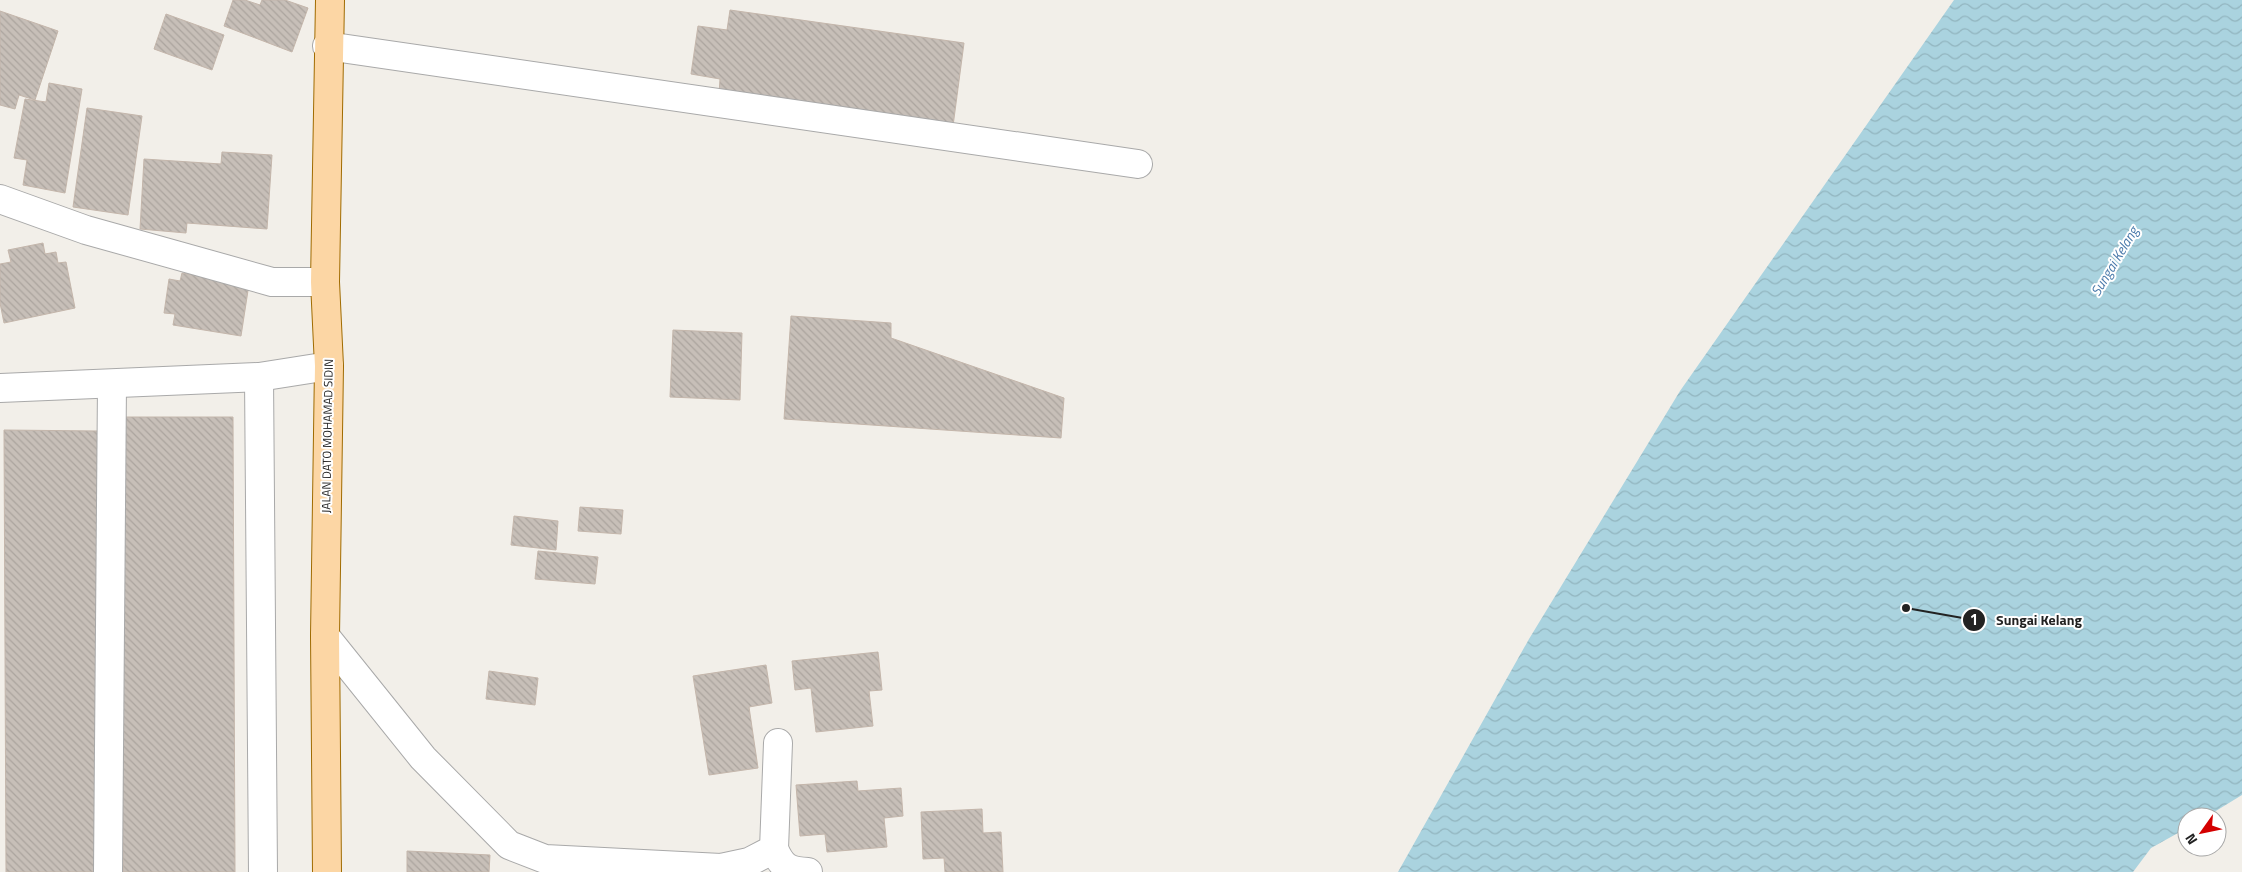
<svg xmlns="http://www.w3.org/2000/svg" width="2242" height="872" viewBox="0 0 2242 872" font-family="'Titillium Web',sans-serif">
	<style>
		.water { fill: url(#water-waves) }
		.building { fill: url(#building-back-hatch); stroke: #c4b6ab }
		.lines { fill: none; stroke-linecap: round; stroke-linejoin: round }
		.minor-casing { stroke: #a9a9a9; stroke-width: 30 }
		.major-casing { stroke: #a06b00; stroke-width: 30 }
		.minor { stroke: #fff; stroke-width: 28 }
		.major { stroke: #fcd6a4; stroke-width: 28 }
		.labels { text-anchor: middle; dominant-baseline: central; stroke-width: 4; stroke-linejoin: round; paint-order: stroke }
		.street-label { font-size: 12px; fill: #222; stroke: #fff }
		.water-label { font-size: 14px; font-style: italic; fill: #4a7aab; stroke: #fff }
		.leader { fill: none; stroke: #222; stroke-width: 2 }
		.callout-dot { fill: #222; stroke: #fff; stroke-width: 2 }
		.mark-label { font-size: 15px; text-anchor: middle; font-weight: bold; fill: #fff }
		.callout-label { font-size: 14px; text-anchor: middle; font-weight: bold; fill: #222; stroke: #fff; stroke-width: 4; stroke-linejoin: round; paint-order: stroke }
	</style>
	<defs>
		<pattern id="water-waves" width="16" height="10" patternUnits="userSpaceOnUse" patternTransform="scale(1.25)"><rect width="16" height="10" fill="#aad3df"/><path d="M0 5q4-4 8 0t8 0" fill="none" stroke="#92b5bf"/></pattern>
		<pattern id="building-back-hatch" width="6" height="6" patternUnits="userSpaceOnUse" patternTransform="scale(1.25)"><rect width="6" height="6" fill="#c7bfb8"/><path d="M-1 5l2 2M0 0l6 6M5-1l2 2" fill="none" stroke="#aba49e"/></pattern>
	</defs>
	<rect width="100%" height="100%" fill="#f2efe9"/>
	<polygon class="water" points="1954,0 2242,0 2242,795 2206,817 2187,817 2187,828 2151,848 2133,872 1398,872 1529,639 1680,391"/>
	<g class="building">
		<polygon points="233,0 245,0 260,5 262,0 285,0 308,8 292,52 224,26"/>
		<polygon points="730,10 964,43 953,126 719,94 720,79 691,74 698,26 727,30"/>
		<polygon points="0,11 58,31 35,100 19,95 15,109 0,105"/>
		<polygon points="166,14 224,35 212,70 154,49"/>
		<polygon points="49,83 82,89 65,193 23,185 27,160 14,158 25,99 46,102"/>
		<polygon points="87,108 142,116 128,215 73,207"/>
		<polygon points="222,152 272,155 267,229 187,223 186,233 140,229 144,159 221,164"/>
		<polygon points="43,243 45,254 56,252 58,263 66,262 75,308 4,323 0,303 0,264 11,262 8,250"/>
		<polygon points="182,273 249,284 241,336 173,325 175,314 164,313 169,279 180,281"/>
		<polygon points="791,316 891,323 891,338 1064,398 1061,438 784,419"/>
		<polygon points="673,330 742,333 740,400 670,397"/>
		<polygon points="121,417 233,417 235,872 123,872"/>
		<polygon points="4,430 99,431 101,872 6,872"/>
		<polygon points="580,507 623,510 621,534 578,531"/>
		<polygon points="514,516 558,521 556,550 511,545"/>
		<polygon points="538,551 598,557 595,584 535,579"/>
		<polygon points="878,652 882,690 869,691 873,726 816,732 811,688 795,690 792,661"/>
		<polygon points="766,665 772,703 749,707 758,768 709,775 693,676"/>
		<polygon points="489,671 538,678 535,705 486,699"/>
		<polygon points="857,781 858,791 901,788 903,816 884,818 887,847 827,852 825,834 800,836 796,785"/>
		<polygon points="982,809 983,833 1001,832 1003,872 945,872 944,858 923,859 921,812"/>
		<polygon points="407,851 490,855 489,872 407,872"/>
	</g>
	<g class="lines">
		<g class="minor-casing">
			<g id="minor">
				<polyline points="327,46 1138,164"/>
				<polyline points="0,199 86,230 272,282 325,282"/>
				<polyline points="259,377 263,872"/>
				<polyline points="0,388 259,377 329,366"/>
				<polyline points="325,636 423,758 509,845 545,859 721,868 749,862 774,849 778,743"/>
				<path d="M774,849c8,18 14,22 34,23"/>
				<polyline points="108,872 112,384"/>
			</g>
		</g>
		<g class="major-casing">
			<polyline id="major" points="327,872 325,636 329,366 325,282 330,0"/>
		</g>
		<use href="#minor" class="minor"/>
		<use href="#major" class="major"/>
	</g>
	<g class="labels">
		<g class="street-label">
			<text transform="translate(327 436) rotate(-89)">JALAN DATO MOHAMAD SIDIN</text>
		</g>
		<g class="water-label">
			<text transform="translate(2114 261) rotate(-59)">Sungai Kelang</text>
		</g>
	</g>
	<path class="leader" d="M1906 608L1974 620"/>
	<g class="callout-dot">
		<circle cx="1906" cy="608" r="5"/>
		<circle cx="1974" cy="620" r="12"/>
	</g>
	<g class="mark-label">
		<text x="1974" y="625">1</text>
	</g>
	<g class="callout-label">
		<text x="2039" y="625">Sungai Kelang</text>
	</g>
	<g transform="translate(2202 832) rotate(237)"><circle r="24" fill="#ffffff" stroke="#a7a7a7"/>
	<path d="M0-4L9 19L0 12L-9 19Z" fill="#d40000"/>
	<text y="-8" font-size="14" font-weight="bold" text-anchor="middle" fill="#222222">N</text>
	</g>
</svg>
